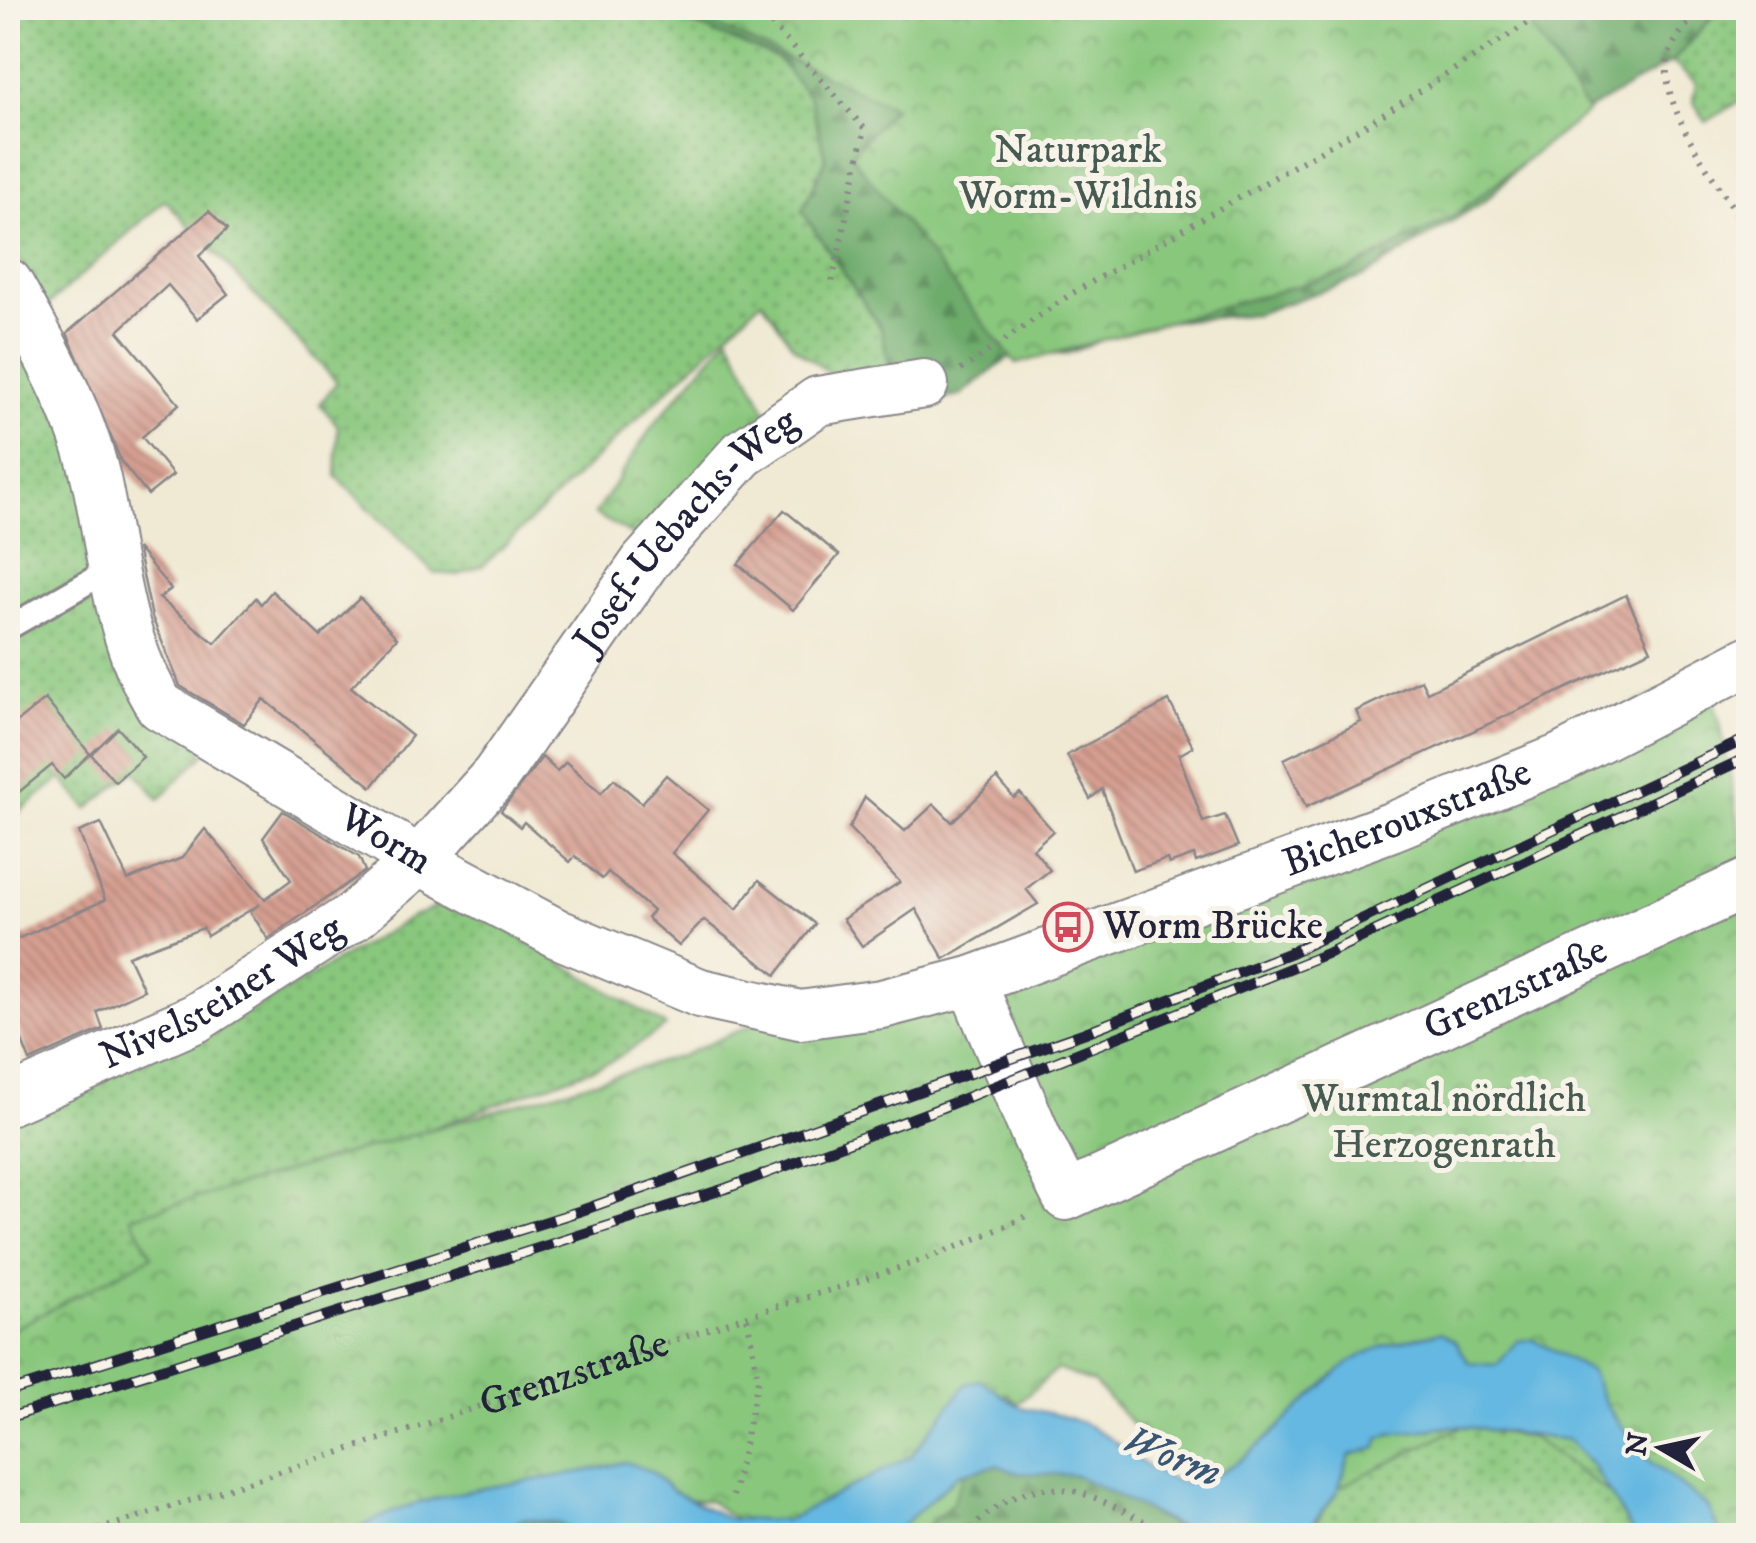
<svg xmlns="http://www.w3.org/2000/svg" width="1756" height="1543" viewBox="0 0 1756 1543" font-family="'IM FELL DW Pica',serif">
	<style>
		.grass { fill: url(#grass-dots); stroke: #56745c; stroke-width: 2.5 }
		.forest { fill: url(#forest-firs); stroke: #486754; stroke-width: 2.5 }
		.park { fill: url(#park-crowns); stroke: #56745c; stroke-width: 2.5 }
		.water { fill: #65b8e1; stroke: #446d8e; stroke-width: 2.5 }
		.building { fill: url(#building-back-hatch) }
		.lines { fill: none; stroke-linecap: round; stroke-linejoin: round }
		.service-casing { stroke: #898688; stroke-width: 28 }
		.minor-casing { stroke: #898688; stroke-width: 52 }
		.path { stroke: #898688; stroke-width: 6; stroke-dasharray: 2.5 8; stroke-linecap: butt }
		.service { stroke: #fff; stroke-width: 22 }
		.minor { stroke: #fff; stroke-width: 48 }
		.rail-casing { stroke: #22223b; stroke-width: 11 }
		.rail { stroke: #f7f3e8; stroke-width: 8; stroke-dasharray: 22; stroke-linecap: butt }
		.labels { text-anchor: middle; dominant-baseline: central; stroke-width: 10; stroke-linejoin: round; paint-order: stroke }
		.park-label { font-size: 40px; fill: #465c52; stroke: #f7f3e8 }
		.street-label { font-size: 40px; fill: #22223b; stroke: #f7f3e8 }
		.poi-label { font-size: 40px; fill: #22223b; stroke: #f7f3e8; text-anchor: start }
		.water-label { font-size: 42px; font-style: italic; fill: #395675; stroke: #f7f3e8 }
	</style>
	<defs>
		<pattern id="grass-dots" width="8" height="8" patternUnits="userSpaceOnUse" patternTransform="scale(2.5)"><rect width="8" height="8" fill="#89c77d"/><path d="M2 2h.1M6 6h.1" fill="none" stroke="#70a168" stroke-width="1.8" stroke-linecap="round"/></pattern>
		<pattern id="forest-firs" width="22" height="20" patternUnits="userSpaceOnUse" patternTransform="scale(2.5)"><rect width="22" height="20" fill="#6eac6c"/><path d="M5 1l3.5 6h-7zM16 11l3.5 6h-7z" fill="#5a8c5a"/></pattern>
		<pattern id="park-crowns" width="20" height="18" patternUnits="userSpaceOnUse" patternTransform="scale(2.5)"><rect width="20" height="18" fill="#89c77d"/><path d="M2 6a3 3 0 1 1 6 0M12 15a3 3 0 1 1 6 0" fill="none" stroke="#70a168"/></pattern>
		<pattern id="building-back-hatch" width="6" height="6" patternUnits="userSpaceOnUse" patternTransform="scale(2.5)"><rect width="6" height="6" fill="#d69f91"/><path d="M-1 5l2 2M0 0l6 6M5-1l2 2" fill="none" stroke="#ad8178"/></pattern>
	</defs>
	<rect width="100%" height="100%" fill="#f7f3e8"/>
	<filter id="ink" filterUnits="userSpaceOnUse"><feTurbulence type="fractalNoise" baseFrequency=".01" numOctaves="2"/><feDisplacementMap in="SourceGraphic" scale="20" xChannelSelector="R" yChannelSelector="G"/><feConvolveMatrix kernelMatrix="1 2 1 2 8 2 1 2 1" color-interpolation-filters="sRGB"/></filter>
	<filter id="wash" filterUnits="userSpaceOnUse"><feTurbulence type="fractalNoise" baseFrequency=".0048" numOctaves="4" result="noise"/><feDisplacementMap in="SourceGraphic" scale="40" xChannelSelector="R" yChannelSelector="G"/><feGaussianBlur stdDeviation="2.25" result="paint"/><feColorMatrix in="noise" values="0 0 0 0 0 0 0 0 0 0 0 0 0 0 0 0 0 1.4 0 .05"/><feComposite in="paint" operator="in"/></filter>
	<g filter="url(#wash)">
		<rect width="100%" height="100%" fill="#f0ead4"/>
		<g class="grass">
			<polygon points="8,8 653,8 777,58 810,98 826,160 802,211 881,328 890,368 843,383 793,346 762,300 484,565 459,575 434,573 336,476 338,426 320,404 337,382 165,200 46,307 8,240"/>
			<polygon points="1720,8 1748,8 1748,96 1706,122 1693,101 1696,83 1672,62"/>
			<polygon points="8,305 59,388 125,648 204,754 159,799 135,770 88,809 61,778 8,821"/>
			<polygon points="466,904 666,1026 611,1062 260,1192 91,1406 8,1431 8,1118 222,1028 410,918 438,906"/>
			<polygon points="1458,1426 1569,1440 1593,1466 1635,1535 1330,1536 1317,1521 1337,1492 1342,1469"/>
		</g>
		<g class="forest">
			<polygon points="653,8 1720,8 1672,62 1560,126 1486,200 1365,276 1256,314 1139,324 1070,353 1039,356 1016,352 961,395 891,412 890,368 881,328 802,211 826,160 810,98 777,58"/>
			<path d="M997,1465c27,8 50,7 77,10 38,5 81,49 121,60l-303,1 67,-62z"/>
			<polygon points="523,1519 558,1523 580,1535 495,1536"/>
		</g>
		<g class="park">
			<polygon points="677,8 1529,8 1533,31 1588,112 1456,214 1347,272 1016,364 851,155 894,107"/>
			<polygon points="729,336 770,418 648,544 595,514 653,425"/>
			<polygon points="1704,673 1720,722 1748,872 1748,1535 1651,1535 1611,1495 1533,1438 1463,1426 1329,1492 1238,1511 1146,1439 1094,1383 1057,1369 1017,1404 1006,1393 975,1445 953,1502 919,1535 758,1535 709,1501 600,1492 431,1535 8,1536 8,1332 152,1256 131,1217 681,1056 774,1015 876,997 1324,844"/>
		</g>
		<path class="water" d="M1441,1332l15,10 13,21 28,2 20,-24 16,-2 57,32 17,36 44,55 57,45 13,28h-86l-42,-69 -24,-26 -111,-14 -68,8 -11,5 -2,9 -27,7 -13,37 -33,43h-109l-119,-60 -58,-2 -21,-8 -38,9 -67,61h-312l-22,-12 -35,-4 -28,16h-147c79,-52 188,-48 277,-73l26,9 20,19 58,29 56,2 126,-65 55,-72 14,-4c14,7 31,25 45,28 25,5 49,9 72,22 26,15 49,41 78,50 57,18 136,-97 186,-124 24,-13 53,-18 80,-24z"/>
		<g id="blocks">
			<g class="building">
				<polygon points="209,211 227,230 199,256 228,294 197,319 168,285 118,331 179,404 142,437 173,475 148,495 122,463 67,333"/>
				<polygon points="784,510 839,555 793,610 738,564"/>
				<polygon points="137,548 171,589 159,598 215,643 256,598 261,604 272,591 320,636 360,598 397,638 351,687 412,736 372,787 264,699 244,724 180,686 152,617"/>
				<polygon points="1626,595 1651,650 1306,807 1284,759 1361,722 1356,711 1421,680 1427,692"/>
				<polygon points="45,699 90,754 64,779 52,765 8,801 8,729"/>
				<polygon points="1169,701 1193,747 1179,755 1203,822 1225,815 1238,846 1196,862 1194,855 1169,864 1167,859 1133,871 1102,789 1090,799 1067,755"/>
				<polygon points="118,728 143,757 115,782 91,754"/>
				<polygon points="542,757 557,771 566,762 601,793 614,779 642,803 666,775 708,810 672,853 737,909 759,880 815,924 776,975 704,920 679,946 647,918 653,911 608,872 602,879 575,856 570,862 524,822 520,827 501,811"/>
				<polygon points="997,778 1014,798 1020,793 1053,831 1033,849 1050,870 1026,889 1038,904 944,959 916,909 862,946 843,919 900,882 849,828 865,797 905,831 934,804 952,822"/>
				<polygon points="283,811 359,857 365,871 268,939 250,911 260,904 207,936 203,928 128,956 144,990 97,1012 103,1029 30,1061 8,1006 8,943 105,900 79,832 101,823 128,880 182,858 205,829 265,899 291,880 263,838"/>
			</g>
		</g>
	</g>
	<g filter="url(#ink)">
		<use href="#blocks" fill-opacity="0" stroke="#898688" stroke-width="2.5"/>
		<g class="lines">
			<g class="service-casing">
				<polyline id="service" points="8,628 111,569"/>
			</g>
			<g class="minor-casing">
				<g id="minor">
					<path id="s2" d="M8,283c32,56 74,132 88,196 17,77 21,159 64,227l259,154 139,74 142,59 100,22 82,-11 89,-23 420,-154 168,-68 189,-98"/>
					<path id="s3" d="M971,981l66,157 29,58 682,-313"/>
					<path id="s4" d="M8,1101l188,-83 158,-102 65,-56 77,-85 149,-213 97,-108 76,-53 106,-17"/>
				</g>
			</g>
			<g class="path">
				<polyline points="733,8 770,22 865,129 832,283"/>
				<path d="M1701,8c-10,13 -26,29 -31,44 -19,49 53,137 78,179"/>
				<polyline points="961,370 1071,294 1369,123 1552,8"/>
				<polyline points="733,1496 758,1380 747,1316"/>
				<path id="s1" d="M78,1536c214,-67 427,-137 639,-210 105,-36 213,-61 313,-112"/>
				<path d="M963,1536c77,-79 123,-45 207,0"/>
				<polyline points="1396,1536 1426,1530 1476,1536"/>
			</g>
			<use href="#service" class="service"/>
			<use href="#minor" class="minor"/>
			<g class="rail-casing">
				<g id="rail">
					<polyline points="8,1392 580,1211 1084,1033 1292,952 1748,738"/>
					<polyline points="8,1418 727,1188 943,1107 1328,953 1748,757"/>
				</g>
			</g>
			<use href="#rail" class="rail"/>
		</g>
	</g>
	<defs>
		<g id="bus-ring" transform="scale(2.5)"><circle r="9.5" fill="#f7f3e8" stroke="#d1495b" stroke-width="1.5"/><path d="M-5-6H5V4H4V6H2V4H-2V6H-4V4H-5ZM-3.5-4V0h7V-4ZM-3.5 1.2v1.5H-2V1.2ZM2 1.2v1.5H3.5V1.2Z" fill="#d1495b"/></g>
	</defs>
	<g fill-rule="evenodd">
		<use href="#bus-ring" x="1068" y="927"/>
	</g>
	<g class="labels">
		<g class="park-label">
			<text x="1078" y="151">Naturpark<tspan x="1078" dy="46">Worm-Wildnis</tspan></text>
			<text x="1444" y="1100">Wurmtal nördlich<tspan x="1444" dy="46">Herzogenrath</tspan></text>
		</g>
		<g class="street-label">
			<text stroke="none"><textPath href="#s4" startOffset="905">Josef-Uebachs-Weg</textPath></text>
			<text stroke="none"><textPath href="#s2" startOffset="1808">Bicherouxstraße</textPath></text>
			<text stroke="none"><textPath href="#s2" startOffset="715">Worm</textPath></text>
			<text stroke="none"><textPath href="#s4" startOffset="240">Nivelsteiner Weg</textPath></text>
			<text stroke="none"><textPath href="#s3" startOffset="730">Grenzstraße</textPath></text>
			<text stroke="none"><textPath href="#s1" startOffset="522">Grenzstraße</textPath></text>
		</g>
		<g class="poi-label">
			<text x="1103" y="927">Worm Brücke</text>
		</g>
		<g class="water-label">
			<text transform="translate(1172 1457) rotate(22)">Worm</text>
		</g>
	</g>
	<rect width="1756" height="1543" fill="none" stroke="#f7f3e8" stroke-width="40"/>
	<g transform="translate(1661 1448) rotate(279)" stroke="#f7f3e8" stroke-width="8" paint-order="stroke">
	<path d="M0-8L18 38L0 25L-18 38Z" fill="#22223b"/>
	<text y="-15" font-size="28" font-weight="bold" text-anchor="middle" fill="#22223b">N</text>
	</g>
</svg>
